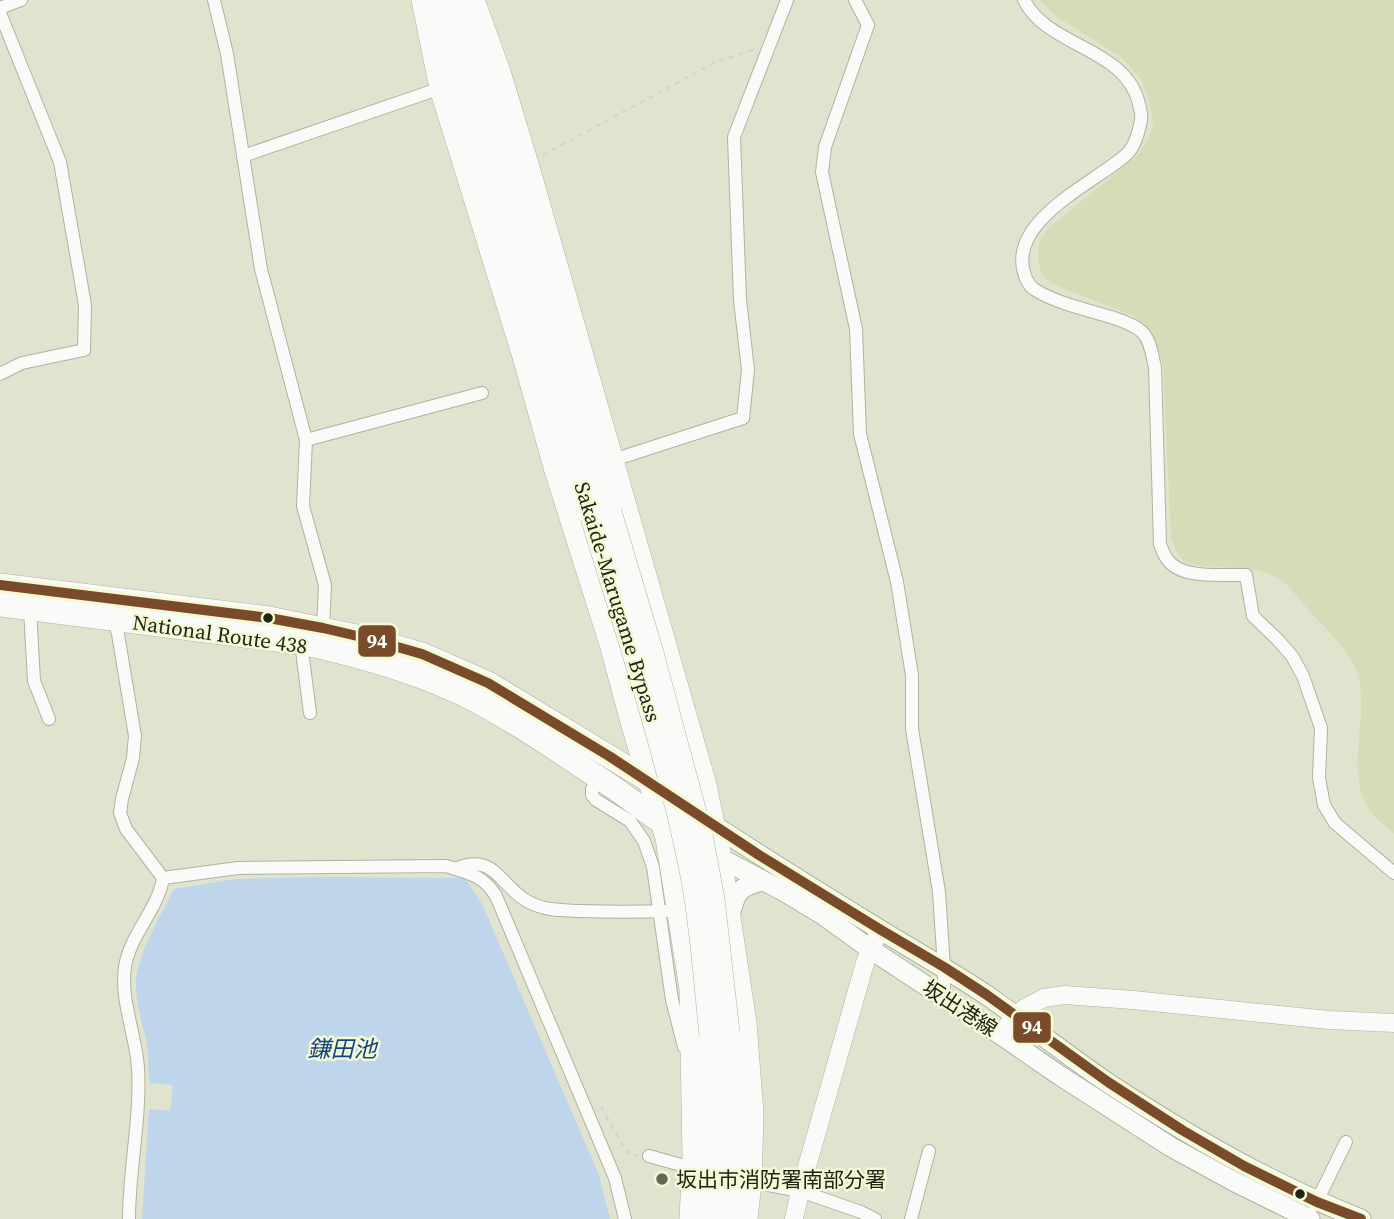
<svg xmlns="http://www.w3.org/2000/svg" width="1394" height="1219" viewBox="0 0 1394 1219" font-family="'Source Serif 4','Noto Sans JP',serif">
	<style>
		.green { fill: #d6dbb8 }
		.water { fill: #bed5ec }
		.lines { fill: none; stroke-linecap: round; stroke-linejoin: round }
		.stream { stroke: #bed5ec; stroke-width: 4.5 }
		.street-casing { stroke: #afb2a2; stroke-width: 14 }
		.secondary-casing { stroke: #afb2a2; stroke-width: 19 }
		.primary-casing { stroke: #afb2a2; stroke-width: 21 }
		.highway-casing { stroke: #afb2a2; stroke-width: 24 }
		.path { stroke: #d3d4ce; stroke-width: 2.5; stroke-dasharray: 5 5; stroke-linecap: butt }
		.street { stroke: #fafbf8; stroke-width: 12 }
		.secondary { stroke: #fafbf8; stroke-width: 18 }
		.primary { stroke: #fafbf8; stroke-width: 19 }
		.highway { stroke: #fafbf8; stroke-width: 23 }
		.highway-bridge-casing { stroke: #afb2a2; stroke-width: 24; stroke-linecap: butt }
		.highway-bridge { stroke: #fafbf8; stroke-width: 23 }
		.bus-1-casing { stroke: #f3f9d4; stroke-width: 16 }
		.bus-1 { stroke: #7a4b2a; stroke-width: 10 }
		.bus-dot { fill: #212315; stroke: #f3f9d4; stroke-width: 2.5 }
		.poi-dot { fill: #646756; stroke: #f3f9d4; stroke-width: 2.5 }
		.labels { text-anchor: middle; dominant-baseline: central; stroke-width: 5; stroke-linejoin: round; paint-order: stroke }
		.street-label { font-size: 21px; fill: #212315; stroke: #f3f9d4 }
		.poi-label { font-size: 21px; fill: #212315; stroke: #f3f9d4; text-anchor: start }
		.water-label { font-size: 23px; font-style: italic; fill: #134582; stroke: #f3f9d4 }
		.line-badge { stroke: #f3f9d4; stroke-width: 2.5 }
		.badge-label { font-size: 19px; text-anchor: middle; font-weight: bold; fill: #fff }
	</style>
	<rect width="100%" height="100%" fill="#e0e4cf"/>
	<path class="green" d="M1039,0h355v834c-8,-8 -20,-16 -26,-26 -24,-42 3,-92 -11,-136 -7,-21 -31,-43 -46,-59 -8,-9 -16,-20 -24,-28 -21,-19 -51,-17 -77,-18 -8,-1 -18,-1 -25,-6 -7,-5 -11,-15 -14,-23l-8,-174 -7,-22 -10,-14 -12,-12 -79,-31 -12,-9 -5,-13v-13l3,-12 10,-12 87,-71 11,-17 4,-15 -3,-20 -9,-24 -20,-22 -64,-40z"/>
	<path class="water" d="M322,877l143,1 17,26 117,271 11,44h-468l7,-110 21,2 3,-26 -24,-2c-1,-13 0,-26 -2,-39 -4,-19 -11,-39 -11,-59 0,-29 25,-70 38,-96l62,-10z"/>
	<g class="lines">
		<polyline class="stream" points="0,1 3,0"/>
		<g class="street-casing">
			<g id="street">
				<polyline points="214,0 227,54 261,269 306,440 303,506 325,585 323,628"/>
				<polyline points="855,0 868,25 825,147 822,172 856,329 860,434 897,582 912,675 912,729 939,892 944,967 944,998"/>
				<path d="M1024,0c24,48 102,47 115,104 1,5 3,10 2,16 -2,11 -6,26 -14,34 -32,29 -122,67 -102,122 2,5 4,10 9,13 18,13 58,22 80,29 9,3 21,7 28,14 9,9 10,24 13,35l5,177c2,5 4,11 7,15 14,21 56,15 79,16l7,41 25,24 14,16 11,20 18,52 -2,50 5,27 11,18 59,50"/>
				<polyline points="0,8 21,0"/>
				<polyline points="0,13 60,162 85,305 84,350 22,363 0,374"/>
				<polyline points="243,156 441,88"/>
				<polyline points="306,440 482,393"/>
				<polyline points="613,460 743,418 748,370 740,300 734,137 787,0"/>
				<polyline points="30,609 34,681 49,719"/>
				<path d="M113,617l5,17 17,102 -2,22 -11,41 -2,14 6,16 37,49c-5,32 -33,56 -38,89 -5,33 11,68 13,101 3,50 -9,101 -9,151"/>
				<polyline points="301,643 310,713"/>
				<polyline points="599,775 592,789 592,795 596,800 630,821 644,841 653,867 672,1000 684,1047"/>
				<path d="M455,869c40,-17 44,16 72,32 17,10 35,9 53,10 29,1 58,1 88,0"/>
				<path d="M163,878l75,-10 208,-2c22,7 37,9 50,30l119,282 10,41"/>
				<polyline points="649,1156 699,1170"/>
				<polyline points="747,1181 800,1191 861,1212 875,1219"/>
				<polyline points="1315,1205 1346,1142"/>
				<polyline points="911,1219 929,1151"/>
			</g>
		</g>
		<g class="secondary-casing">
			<g id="secondary">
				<polyline points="1001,1035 1015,1015 1025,1008 1044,998 1065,995 1133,1000 1329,1020 1394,1023"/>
				<polyline points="794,1219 800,1191 865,963 870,949 881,930"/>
			</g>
		</g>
		<g class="primary-casing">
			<g id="primary">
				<path d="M712,824c55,36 111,71 167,105 36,22 73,43 109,67 40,28 79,59 120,87 81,53 163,101 253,136"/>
				<polyline points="720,858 785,892 823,915 870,949 1001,1035 1059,1075 1171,1147 1235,1182 1310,1219"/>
				<path d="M729,919c7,-25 6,-31 33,-38"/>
			</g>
		</g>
		<g class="highway-casing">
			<g id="highway">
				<polyline points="423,0 441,88 523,353 555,467 611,644 634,729 667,838 691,989 694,1155 691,1219"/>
				<polyline points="457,0 610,512"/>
				<polyline points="473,0 499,72 527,164 705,785 720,858 745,1023 752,1114 750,1182 746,1219"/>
				<polyline points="439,8 592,517"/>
				<polyline points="0,585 269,618 366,638 422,654 488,683 656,785"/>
				<path d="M0,605l301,38c61,13 122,30 177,59 47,25 92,57 136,86 18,12 34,27 53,37"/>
				<path d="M728,1032c3,62 7,125 1,187"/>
				<polyline points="709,1219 713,1109 711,1034"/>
			</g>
		</g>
		<g class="path">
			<polyline points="543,155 714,63 755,49"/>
			<polyline points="601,1107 626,1151 633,1155 637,1155"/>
		</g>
		<use href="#street" class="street"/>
		<use href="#secondary" class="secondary"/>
		<use href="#primary" class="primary"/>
		<use href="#highway" class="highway"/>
		<g class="highway-bridge-casing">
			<g id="highway-bridge">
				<polyline points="610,512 652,653 701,835 713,899 728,1032"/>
				<path d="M592,517c36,119 76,237 100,358 10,52 13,106 19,159"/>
			</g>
		</g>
		<use href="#highway-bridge" class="highway-bridge"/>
		<g class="bus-1-casing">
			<polyline id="bus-1" points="0,585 269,618 323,628 366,638 422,654 488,683 609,756 759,855 881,930 944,967 987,995 1108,1082 1182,1130 1244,1166 1317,1202 1361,1219"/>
		</g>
		<use href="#bus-1" class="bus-1"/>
	</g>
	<g class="bus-dot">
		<circle cx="268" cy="618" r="6"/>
		<circle cx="1300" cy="1194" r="6"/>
	</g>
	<circle class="poi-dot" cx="662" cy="1179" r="7"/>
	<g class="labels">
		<g class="street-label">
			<text transform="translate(618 602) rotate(73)">Sakaide-Marugame Bypass</text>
			<text transform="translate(220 634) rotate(8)">National Route 438</text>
			<text transform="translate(960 1008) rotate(33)">坂出港線</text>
		</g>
		<g class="poi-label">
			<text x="676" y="1179">坂出市消防署南部分署</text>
		</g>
		<g class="water-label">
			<text x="342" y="1049">鎌田池</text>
		</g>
	</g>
	<g class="line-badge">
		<rect x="357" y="624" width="40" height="34" rx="7" fill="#7a4b2a"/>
		<rect x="1012" y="1011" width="40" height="33" rx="7" fill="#7a4b2a"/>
	</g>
	<g class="badge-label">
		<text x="377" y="648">94</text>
		<text x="1032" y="1034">94</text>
	</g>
</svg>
